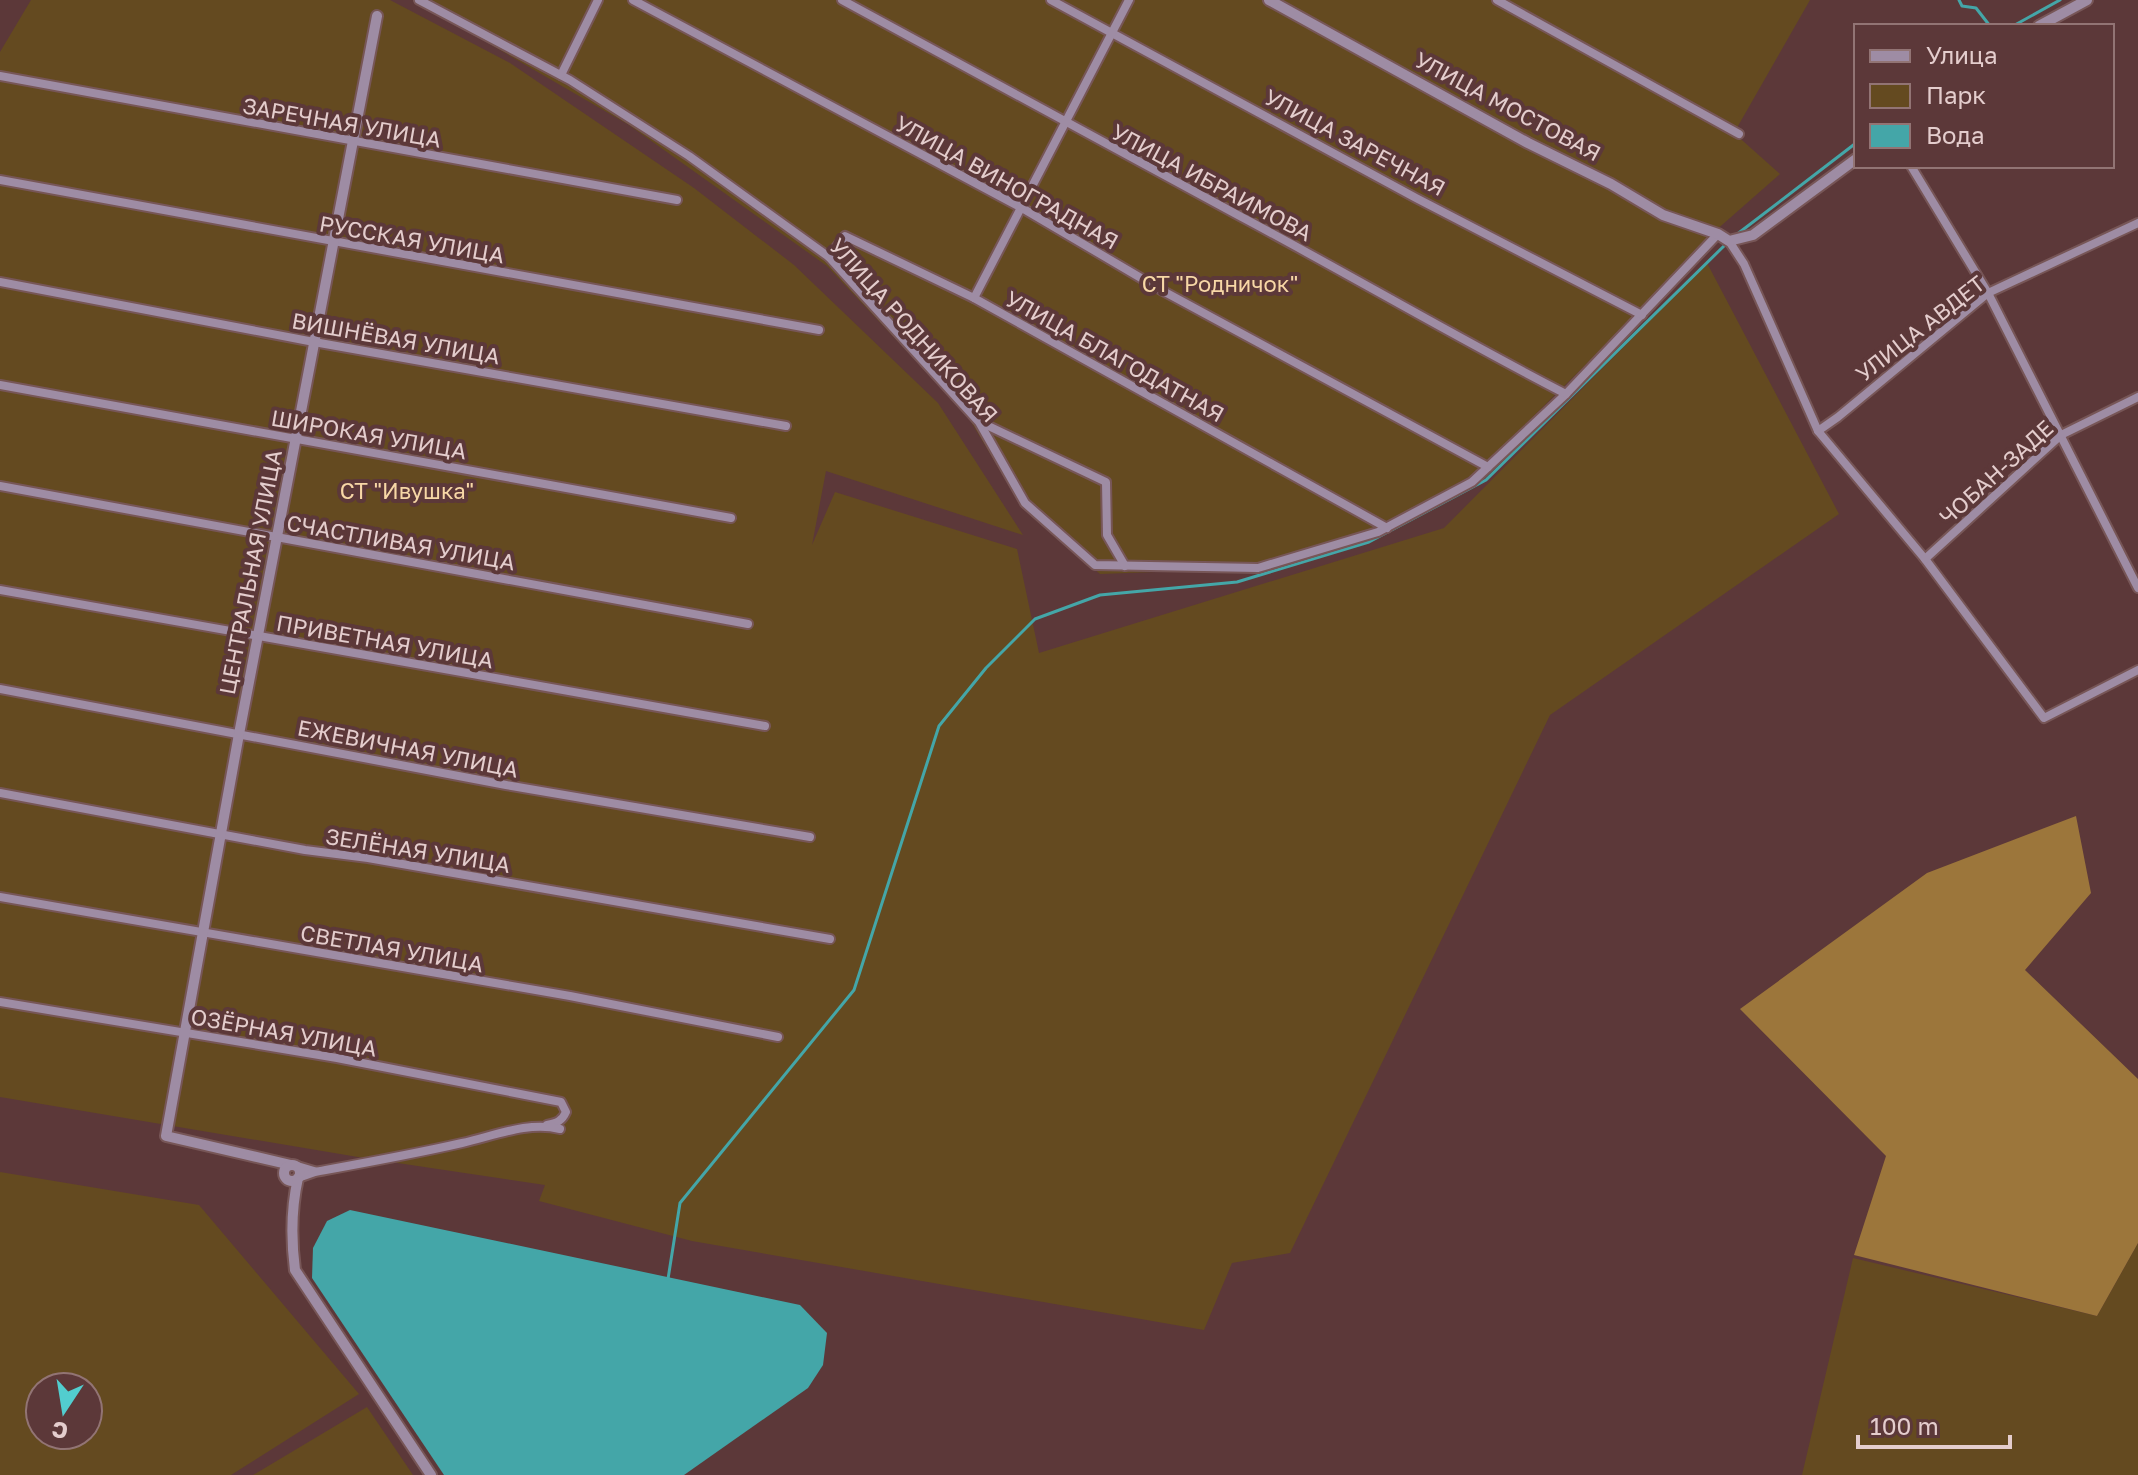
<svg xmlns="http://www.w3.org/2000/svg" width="2138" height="1475" viewBox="0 0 2138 1475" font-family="'Golos Text',sans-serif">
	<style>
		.green { fill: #644a20; fill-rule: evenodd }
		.forest { fill: #9c763b }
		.water { fill: #44a6a8 }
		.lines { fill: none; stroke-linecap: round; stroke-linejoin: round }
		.stream { stroke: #44a6a8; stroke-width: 3 }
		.minor-casing { stroke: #775657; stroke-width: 12 }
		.tertiary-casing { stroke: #775657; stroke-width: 14 }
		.minor { stroke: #9e8ca4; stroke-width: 8 }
		.tertiary { stroke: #9e8ca4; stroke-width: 10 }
		.labels { text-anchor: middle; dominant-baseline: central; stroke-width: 8; stroke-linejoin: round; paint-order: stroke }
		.street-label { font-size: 22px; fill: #e4cdcd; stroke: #5c3839 }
		.park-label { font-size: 22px; fill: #f7d7a6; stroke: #5c3839 }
	</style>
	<rect width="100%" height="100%" fill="#5c3839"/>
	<g class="green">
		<polygon points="31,0 390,0 510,63 694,188 794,265 938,403 1023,535 826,471 812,545 835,492 1017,549 1039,653 1444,528 1707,263 1839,514 1550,715 1290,1253 1232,1263 1204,1330 692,1241 539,1201 545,1185 364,1158 0,1097 0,52"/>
		<polygon points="414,0 1810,0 1734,133 1780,174 1714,232 1638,313 1476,473 1366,534 1264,568 1100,574 1020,504 967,415 827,266 629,125"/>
		<path d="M0,1172l199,33 160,189 -128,81h-231zM88,1387v48h-48v-48z"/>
		<polygon points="2138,1243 2138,1475 1802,1475 1853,1258 2097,1316"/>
		<polygon points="367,1407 413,1475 253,1475"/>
	</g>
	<polygon class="forest" points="2076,816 2091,893 2025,970 2138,1079 2138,1243 2097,1316 1854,1255 1886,1156 1740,1009 1927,873"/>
	<polygon class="water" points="350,1210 800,1305 827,1333 823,1365 808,1388 684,1475 444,1475 312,1278 313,1248 327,1221"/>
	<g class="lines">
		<g class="stream">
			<polyline points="1959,0 1962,6 1976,8 1990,26"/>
			<polyline points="2013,26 2060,0"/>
			<polyline points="1736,235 1856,143"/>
			<polyline points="668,1279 680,1203 854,990 939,726 986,668 1035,619 1100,595 1237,582 1369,542 1486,480 1727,243"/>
		</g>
		<g class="minor-casing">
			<g id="minor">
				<polyline points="419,0 570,80 689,156 829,257 979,422 1025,503 1095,565 1258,568 1378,532 1472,482 1566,394 1718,234"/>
				<polyline points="633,0 1022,208 1163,291 1488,467"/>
				<path d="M842,0c131,72 263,142 394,214 111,59 219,123 330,180"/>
				<polyline points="1051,0 1416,198 1642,315"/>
				<polyline points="1497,0 1739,134"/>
				<polyline points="561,75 598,0"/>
				<polyline points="0,76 677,200"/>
				<polyline points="1911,166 1988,293 2138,588"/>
				<polyline points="0,180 819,330"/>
				<polyline points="1729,241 1744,264 1818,431 1925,559 2044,718 2138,670"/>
				<polyline points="829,257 845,236 974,298 1387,528"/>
				<polyline points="0,282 314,342 786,426"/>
				<polyline points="974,298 1129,0"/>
				<polyline points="0,385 731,518"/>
				<polyline points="980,422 1106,482 1107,535 1125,566"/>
				<polyline points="1818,431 1838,417 1988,293 2138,223"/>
				<polyline points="0,486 748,624"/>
				<polyline points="1925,559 2061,435 2138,397"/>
				<polyline points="0,590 765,726"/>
				<polyline points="0,689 506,785 810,837"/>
				<polyline points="0,793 305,850 368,858 830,939"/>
				<polyline points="0,897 570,996 778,1037"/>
				<path d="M0,1002l337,56 224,44 5,10c-4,9 -9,11 -19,13"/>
				<polyline points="294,1165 314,1171"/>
				<path d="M298,1178l17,-6c49,-9 99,-18 147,-29 32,-7 66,-22 98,-14"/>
			</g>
		</g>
		<g class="tertiary-casing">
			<g id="tertiary">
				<polyline points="1269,0 1528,143 1611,184 1663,215 1718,234 1729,241 1753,235 1856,159"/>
				<polyline points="2039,26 2087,0"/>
				<polyline points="291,1165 166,1136 239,734 377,16"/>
				<circle cx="292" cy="1173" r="8"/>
				<path d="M298,1178c-7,31 -7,61 -3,92l136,205"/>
			</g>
		</g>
		<use href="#minor" class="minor"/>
		<use href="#tertiary" class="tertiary"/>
	</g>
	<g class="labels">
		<g class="street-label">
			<text transform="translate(1508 106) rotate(28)">УЛИЦА МОСТОВАЯ</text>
			<text transform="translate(342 122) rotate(10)">ЗАРЕЧНАЯ УЛИЦА</text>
			<text transform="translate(1355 142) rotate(28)">УЛИЦА ЗАРЕЧНАЯ</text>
			<text transform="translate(1007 182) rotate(29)">УЛИЦА ВИНОГРАДНАЯ</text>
			<text transform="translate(1212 182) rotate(28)">УЛИЦА ИБРАИМОВА</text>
			<text transform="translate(412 239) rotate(10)">РУССКАЯ УЛИЦА</text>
			<text transform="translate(1920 328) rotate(-38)">УЛИЦА АВДЕТ</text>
			<text transform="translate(914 330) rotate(48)">УЛИЦА РОДНИКОВАЯ</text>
			<text transform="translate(396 338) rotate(10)">ВИШНЁВАЯ УЛИЦА</text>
			<text transform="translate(1115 356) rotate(29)">УЛИЦА БЛАГОДАТНАЯ</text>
			<text transform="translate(369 434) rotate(10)">ШИРОКАЯ УЛИЦА</text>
			<text transform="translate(1996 472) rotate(-42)">ЧОБАН-ЗАДЕ</text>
			<text transform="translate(401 542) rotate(10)">СЧАСТЛИВАЯ УЛИЦА</text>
			<text transform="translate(250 572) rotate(-79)">ЦЕНТРАЛЬНАЯ УЛИЦА</text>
			<text transform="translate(385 641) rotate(10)">ПРИВЕТНАЯ УЛИЦА</text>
			<text transform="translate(408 748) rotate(11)">ЕЖЕВИЧНАЯ УЛИЦА</text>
			<text transform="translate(418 850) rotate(9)">ЗЕЛЁНАЯ УЛИЦА</text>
			<text transform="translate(392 948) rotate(10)">СВЕТЛАЯ УЛИЦА</text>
			<text transform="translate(284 1032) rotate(10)">ОЗЁРНАЯ УЛИЦА</text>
		</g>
		<g class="park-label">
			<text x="1220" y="283">СТ "Родничок"</text>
			<text x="407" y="490">СТ "Ивушка"</text>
		</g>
	</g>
	<rect x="1854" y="24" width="260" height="144" fill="#5c3839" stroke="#927474" stroke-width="2"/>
	<rect x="1870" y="50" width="40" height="12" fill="#9e8ca4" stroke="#927474" stroke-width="2"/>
	<text x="1926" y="64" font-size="24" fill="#e4cdcd">Улица</text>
	<rect x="1870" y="84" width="40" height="24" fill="#644a20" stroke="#927474" stroke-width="2"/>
	<text x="1926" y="104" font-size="24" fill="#e4cdcd">Парк</text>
	<rect x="1870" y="124" width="40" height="24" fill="#44a6a8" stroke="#927474" stroke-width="2"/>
	<text x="1926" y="144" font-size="24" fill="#e4cdcd">Вода</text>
	<g transform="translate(64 1411) rotate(192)"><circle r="38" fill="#5c3839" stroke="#927474" stroke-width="2"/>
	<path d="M0-6L14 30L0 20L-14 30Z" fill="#52cdcf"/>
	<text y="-12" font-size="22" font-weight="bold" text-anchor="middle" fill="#e4cdcd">С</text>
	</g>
	<path d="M1858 1435v12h152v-12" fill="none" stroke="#e4cdcd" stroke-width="4"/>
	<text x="1870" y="1435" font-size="24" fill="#e4cdcd" stroke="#5c3839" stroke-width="6" paint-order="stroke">100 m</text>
</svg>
